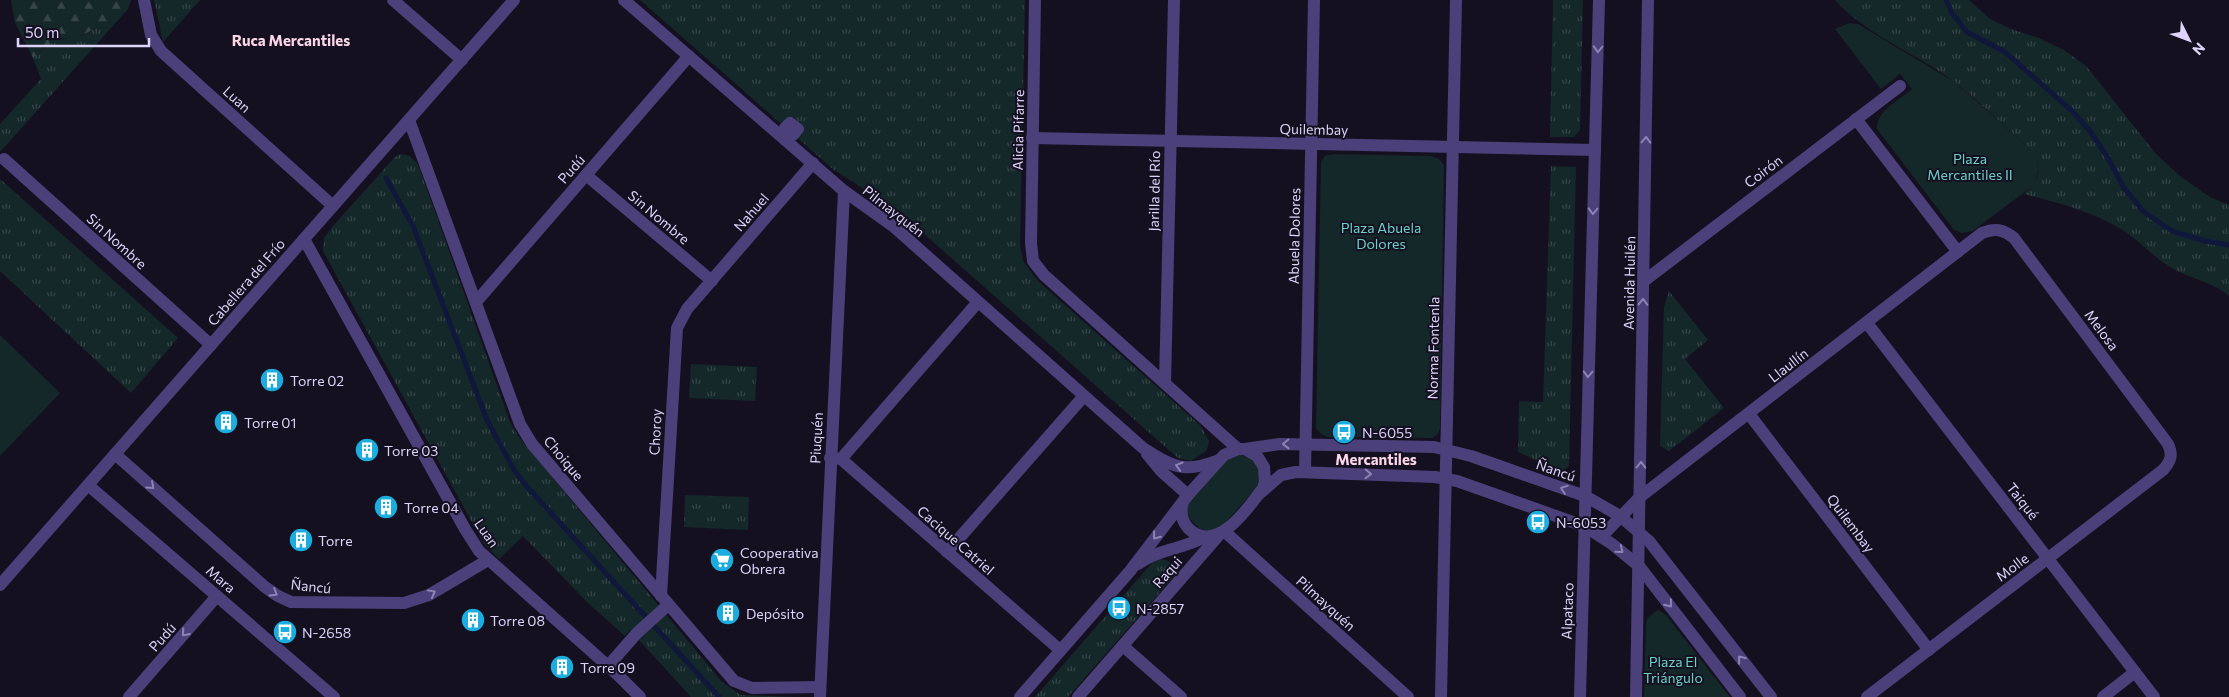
<svg xmlns="http://www.w3.org/2000/svg" width="2229" height="697" viewBox="0 0 2229 697" font-family="Commissioner,sans-serif">
	<style>
		.grass { fill: url(#grass-tufts) }
		.forest { fill: url(#forest-firs) }
		.green { fill: #142729 }
		.lines { fill: none; stroke-linecap: round; stroke-linejoin: round }
		.stream { stroke: #0f183a; stroke-width: 5 }
		.minor { stroke: #4b407a; stroke-width: 12 }
		.oneway { stroke: #8d83b4 }
		.labels { text-anchor: middle; dominant-baseline: central; stroke-width: 4; stroke-linejoin: round; paint-order: stroke }
		.street-label { font-size: 14px; fill: #ded4fa; stroke: #151020 }
		.park-label { font-size: 14px; fill: #69d1c7; stroke: #151020 }
		.poi-label { font-size: 14px; fill: #ded4fa; stroke: #151020; text-anchor: start }
		.neighbourhood-label { font-size: 15px; font-weight: bold; fill: #fad6e7; stroke: #151020 }
	</style>
	<defs>
		<pattern id="grass-tufts" width="24" height="20" patternUnits="userSpaceOnUse" patternTransform="scale(1.25)"><rect width="24" height="20" fill="#142729"/><path d="M3 7l-1-3M5 7V3M7 7l1-3M15 17l-1-3M17 17v-4M19 17l1-3" fill="none" stroke="#364549"/></pattern>
		<pattern id="forest-firs" width="22" height="20" patternUnits="userSpaceOnUse" patternTransform="scale(1.25)"><rect width="22" height="20" fill="#142729"/><path d="M5 1l3.5 6h-7zM16 11l3.5 6h-7z" fill="#364549"/></pattern>
	</defs>
	<rect width="100%" height="100%" fill="#151020"/>
	<g class="grass">
		<polygon points="154,0 200,0 163,42"/>
		<polygon points="640,0 1025,0 1020,244 1023,261 1038,281 1201,426 1209,441 1207,450 1191,461 1178,458 897,210 834,170"/>
		<polygon points="1553,0 1583,0 1580,130 1574,137 1550,137"/>
		<path d="M1835,0h134l21,19 21,10 28,9 25,12 22,16 70,88 25,23 29,20 19,8v91c-15,-13 -35,-17 -52,-25 -18,-9 -30,-23 -46,-35 -32,-23 -69,-32 -107,-42 9,-7 17,-19 14,-30 -4,-14 -19,-24 -29,-34 -21,-19 -41,-39 -64,-55 -37,-25 -79,-41 -110,-75z"/>
		<polygon points="98,27 111,28 0,152 0,124 41,79 33,58 55,40 82,36"/>
		<polygon points="400,154 410,156 418,164 510,422 518,436 722,682 741,695 795,697 691,697 630,630 625,636 587,602 523,536 499,559 484,544 323,251 324,238 333,226 395,157"/>
		<polygon points="1551,166 1576,167 1569,466 1561,472 1518,452 1519,401 1543,402"/>
		<polygon points="0,179 178,338 131,393 0,271"/>
		<polygon points="1669,291 1708,340 1685,359 1724,408 1669,451 1660,446 1664,307"/>
		<polygon points="691,364 757,367 755,401 689,398"/>
		<polygon points="685,495 749,497 748,530 684,527"/>
		<path d="M1159,559c9,0 17,5 17,15l-108,123h-33l116,-133z"/>
	</g>
	<polygon class="forest" points="11,0 131,0 128,9 111,28 98,27 77,38 60,38 55,40 33,58 15,23"/>
	<g class="green">
		<path d="M1849,23l9,1 98,59 72,64 8,10 3,11 -5,17 -61,46 -11,2 -8,-3 -77,-101c-1,-19 23,-29 35,-40l-12,-15 -19,15 -46,-60z"/>
		<polygon points="1333,154 1431,156 1439,159 1444,165 1440,428 1438,434 1432,438 1328,437 1321,434 1316,428 1321,162 1325,156"/>
		<polygon points="0,335 60,393 0,456"/>
		<polygon points="1239,454 1250,458 1257,465 1260,473 1259,482 1254,491 1224,524 1210,531 1200,529 1188,517 1187,505 1226,458"/>
		<polygon points="1658,610 1666,615 1730,697 1644,697 1646,623 1648,617"/>
	</g>
	<g class="lines">
		<g class="stream">
			<polyline points="1946,0 1952,13 1967,32 2005,52 2071,110 2090,131 2108,158 2124,188 2144,212 2172,231 2205,241 2229,245"/>
			<polyline points="386,178 413,226 487,420 514,470 529,489 719,697"/>
		</g>
		<g class="minor">
			<polyline points="144,0 151,35 161,51 333,206"/>
			<polyline points="393,0 462,60"/>
			<path d="M624,0l220,191 49,35 250,222c30,19 41,26 76,12"/>
			<polyline points="1035,0 1031,243 1033,261 1044,275 1238,449"/>
			<polyline points="1856,119 1958,252"/>
			<polyline points="409,120 520,424 532,444 734,681 752,688 820,687"/>
			<polygon points="790,123 798,129 793,135 785,128"/>
			<polyline points="1032,138 1595,150"/>
			<polyline points="4,159 211,345"/>
			<polyline points="586,175 712,281"/>
			<polyline points="304,239 465,529 479,551 618,675 640,697"/>
			<polyline points="1644,281 1900,86"/>
			<polyline points="476,302 689,56"/>
			<polyline points="1867,323 2154,697"/>
			<polyline points="1165,383 1174,0"/>
			<polyline points="1749,414 1929,650"/>
			<polyline points="1245,449 1280,444 1434,447 1471,456 1585,496 1620,516 1649,541 1771,697"/>
			<polyline points="115,454 265,587 278,596 291,602 404,603 429,595 488,560"/>
			<polyline points="1147,454 1161,471 1188,495"/>
			<polyline points="830,458 841,459 1060,650"/>
			<polyline points="841,459 978,302"/>
			<polyline points="1305,472 1314,0"/>
			<polyline points="88,485 334,697"/>
			<polyline points="1258,495 1281,475 1296,472 1435,477 1457,481 1584,526 1612,544 1639,566 1740,697"/>
			<polyline points="1224,531 1408,697"/>
			<path d="M1602,536l38,-39 342,-264c13,-5 21,-4 32,5l154,206c5,11 3,17 -5,26l-296,227"/>
			<polyline points="947,552 1084,396"/>
			<path d="M1138,564c20,-15 45,-15 67,-27"/>
			<polyline points="0,585 514,0"/>
			<polyline points="661,596 677,328 687,309 813,163"/>
			<polyline points="1123,646 1181,697"/>
			<polyline points="608,666 637,633 668,605"/>
			<polyline points="129,697 217,596"/>
			<polyline points="820,697 844,191"/>
			<path d="M1020,697l110,-126 58,-76 36,-40 14,-6h7l12,7 7,11 1,15 -2,6c-15,21 -48,68 -75,40 -7,-8 -8,-16 -5,-26"/>
			<polyline points="1078,697 1219,535"/>
			<polyline points="1441,697 1456,0"/>
			<polyline points="1580,697 1599,0"/>
			<polyline points="1636,697 1648,0"/>
			<polyline points="2103,697 2135,672"/>
		</g>
	</g>
	<defs><path id="oneway-chevron" d="M-2-3.5L2.5 0L-2 3.5" fill="none" stroke-width="1.6" stroke-linecap="round" stroke-linejoin="round" transform="scale(1.25)"/></defs>
	<g class="oneway">
		<use href="#oneway-chevron" transform="translate(1598 49) rotate(92)"/>
		<use href="#oneway-chevron" transform="translate(1646 140) rotate(-89)"/>
		<use href="#oneway-chevron" transform="translate(1593 211) rotate(92)"/>
		<use href="#oneway-chevron" transform="translate(1643 302) rotate(-89)"/>
		<use href="#oneway-chevron" transform="translate(1588 374) rotate(92)"/>
		<use href="#oneway-chevron" transform="translate(1286 444) rotate(179)"/>
		<use href="#oneway-chevron" transform="translate(1641 465) rotate(-89)"/>
		<use href="#oneway-chevron" transform="translate(1179 466) rotate(-164)"/>
		<use href="#oneway-chevron" transform="translate(1368 474) rotate(2)"/>
		<use href="#oneway-chevron" transform="translate(151 486) rotate(42)"/>
		<use href="#oneway-chevron" transform="translate(1564 489) rotate(-161)"/>
		<use href="#oneway-chevron" transform="translate(1156 536) rotate(129)"/>
		<use href="#oneway-chevron" transform="translate(1620 550) rotate(39)"/>
		<use href="#oneway-chevron" transform="translate(274 593) rotate(32)"/>
		<use href="#oneway-chevron" transform="translate(432 593) rotate(-29)"/>
		<use href="#oneway-chevron" transform="translate(1669 604) rotate(52)"/>
		<use href="#oneway-chevron" transform="translate(185 633) rotate(131)"/>
		<use href="#oneway-chevron" transform="translate(1741 659) rotate(-128)"/>
	</g>
	<defs>
		<g id="building-disc" transform="scale(1.25)"><circle r="9.5" fill="#1baddf" stroke="#151020"/><path d="M-4-6H4V6H1V3H-1V6H-4ZM-2.5-4.3h1.7v1.8h-1.7ZM.8-4.3h1.7v1.8H.8ZM-2.5-1h1.7V.8h-1.7ZM.8-1h1.7V.8H.8Z" fill="#fff"/></g>
		<g id="bus-disc" transform="scale(1.25)"><circle r="9.5" fill="#1baddf" stroke="#151020"/><path d="M-5-6H5V4H4V6H2V4H-2V6H-4V4H-5ZM-3.5-4V0h7V-4ZM-3.5 1.2v1.5H-2V1.2ZM2 1.2v1.5H3.5V1.2Z" fill="#fff"/></g>
		<g id="supermarket-disc" transform="scale(1.25)"><circle r="9.5" fill="#1baddf" stroke="#151020"/><path d="M-6-5.5h2.5l.6 2H6L4.5 2H-2.5L-4.4-4H-6ZM-1.5 3.2a1.3 1.3 0 1 0 .1 0ZM3 3.2a1.3 1.3 0 1 0 .1 0Z" fill="#fff"/></g>
	</defs>
	<g fill-rule="evenodd">
		<use href="#building-disc" x="272" y="380"/>
		<use href="#building-disc" x="226" y="422"/>
		<use href="#bus-disc" x="1344" y="432"/>
		<use href="#building-disc" x="367" y="450"/>
		<use href="#building-disc" x="386" y="507"/>
		<use href="#bus-disc" x="1538" y="522"/>
		<use href="#building-disc" x="301" y="540"/>
		<use href="#supermarket-disc" x="722" y="560"/>
		<use href="#bus-disc" x="1119" y="608"/>
		<use href="#building-disc" x="728" y="613"/>
		<use href="#building-disc" x="473" y="620"/>
		<use href="#bus-disc" x="285" y="632"/>
		<use href="#building-disc" x="562" y="667"/>
	</g>
	<g class="labels">
		<g class="street-label">
			<text transform="translate(237 99) rotate(42)">Luan</text>
			<text transform="translate(1314 129) rotate(1)">Quilembay</text>
			<text transform="translate(1018 130) rotate(-89)">Alicia Pifarre</text>
			<text transform="translate(571 169) rotate(-49)">Pudú</text>
			<text transform="translate(1763 171) rotate(-37)">Coirón</text>
			<text transform="translate(1154 191) rotate(-89)">Jarilla del Río</text>
			<text transform="translate(894 211) rotate(38)">Pilmayquén</text>
			<text transform="translate(751 212) rotate(-49)">Nahuel</text>
			<text transform="translate(659 217) rotate(40)">Sin Nombre</text>
			<text transform="translate(1294 236) rotate(-89)">Abuela Dolores</text>
			<text transform="translate(117 241) rotate(42)">Sin Nombre</text>
			<text transform="translate(246 282) rotate(-49)">Cabellera del Frío</text>
			<text transform="translate(1629 283) rotate(-89)">Avenida Huilén</text>
			<text transform="translate(2102 330) rotate(53)">Melosa</text>
			<text transform="translate(1433 348) rotate(-89)">Norma Fontenla</text>
			<text transform="translate(1788 365) rotate(-38)">Llaullín</text>
			<text transform="translate(655 432) rotate(-87)">Choroy</text>
			<text transform="translate(816 438) rotate(-87)">Piuquén</text>
			<text transform="translate(564 458) rotate(50)">Choique</text>
			<text transform="translate(1556 470) rotate(19)">Ñancú</text>
			<text transform="translate(2023 501) rotate(52)">Taiqué</text>
			<text transform="translate(1851 523) rotate(53)">Quilembay</text>
			<text transform="translate(487 533) rotate(55)">Luan</text>
			<text transform="translate(956 540) rotate(41)">Cacique Catriel</text>
			<text transform="translate(2012 567) rotate(-37)">Molle</text>
			<text transform="translate(1167 572) rotate(-49)">Raqui</text>
			<text transform="translate(221 579) rotate(41)">Mara</text>
			<text transform="translate(311 586) rotate(6)">Ñancú</text>
			<text transform="translate(1326 603) rotate(42)">Pilmayquén</text>
			<text transform="translate(1567 611) rotate(-88)">Alpataco</text>
			<text transform="translate(162 637) rotate(-49)">Pudú</text>
		</g>
		<g class="park-label">
			<text x="1970" y="158">Plaza<tspan x="1970" dy="16">Mercantiles II</tspan></text>
			<text x="1381" y="227">Plaza Abuela<tspan x="1381" dy="16">Dolores</tspan></text>
			<text x="1673" y="661">Plaza El<tspan x="1673" dy="16">Triángulo</tspan></text>
		</g>
		<g class="poi-label">
			<text x="290" y="380">Torre 02</text>
			<text x="244" y="422">Torre 01</text>
			<text x="1362" y="432">N-6055</text>
			<text x="384" y="450">Torre 03</text>
			<text x="404" y="507">Torre 04</text>
			<text x="1556" y="522">N-6053</text>
			<text x="318" y="540">Torre</text>
			<text x="740" y="552">Cooperativa<tspan x="740" dy="16">Obrera</tspan></text>
			<text x="1136" y="608">N-2857</text>
			<text x="746" y="613">Depósito</text>
			<text x="490" y="620">Torre 08</text>
			<text x="302" y="632">N-2658</text>
			<text x="580" y="667">Torre 09</text>
		</g>
		<g class="neighbourhood-label">
			<text x="291" y="40">Ruca Mercantiles</text>
			<text x="1376" y="459">Mercantiles</text>
		</g>
	</g>
	<g transform="translate(2189 40) rotate(132)" stroke="#151020" stroke-width="4" paint-order="stroke">
	<path d="M0-4L9 19L0 12L-9 19Z" fill="#ded4fa"/>
	<text y="-8" font-size="14" font-weight="bold" text-anchor="middle" fill="#ded4fa">N</text>
	</g>
	<path d="M18 38v8h131v-8" fill="none" stroke="#ded4fa" stroke-width="2.5"/>
	<text x="25" y="38" font-size="15" fill="#ded4fa" stroke="#151020" stroke-width="4" paint-order="stroke">50 m</text>
</svg>
